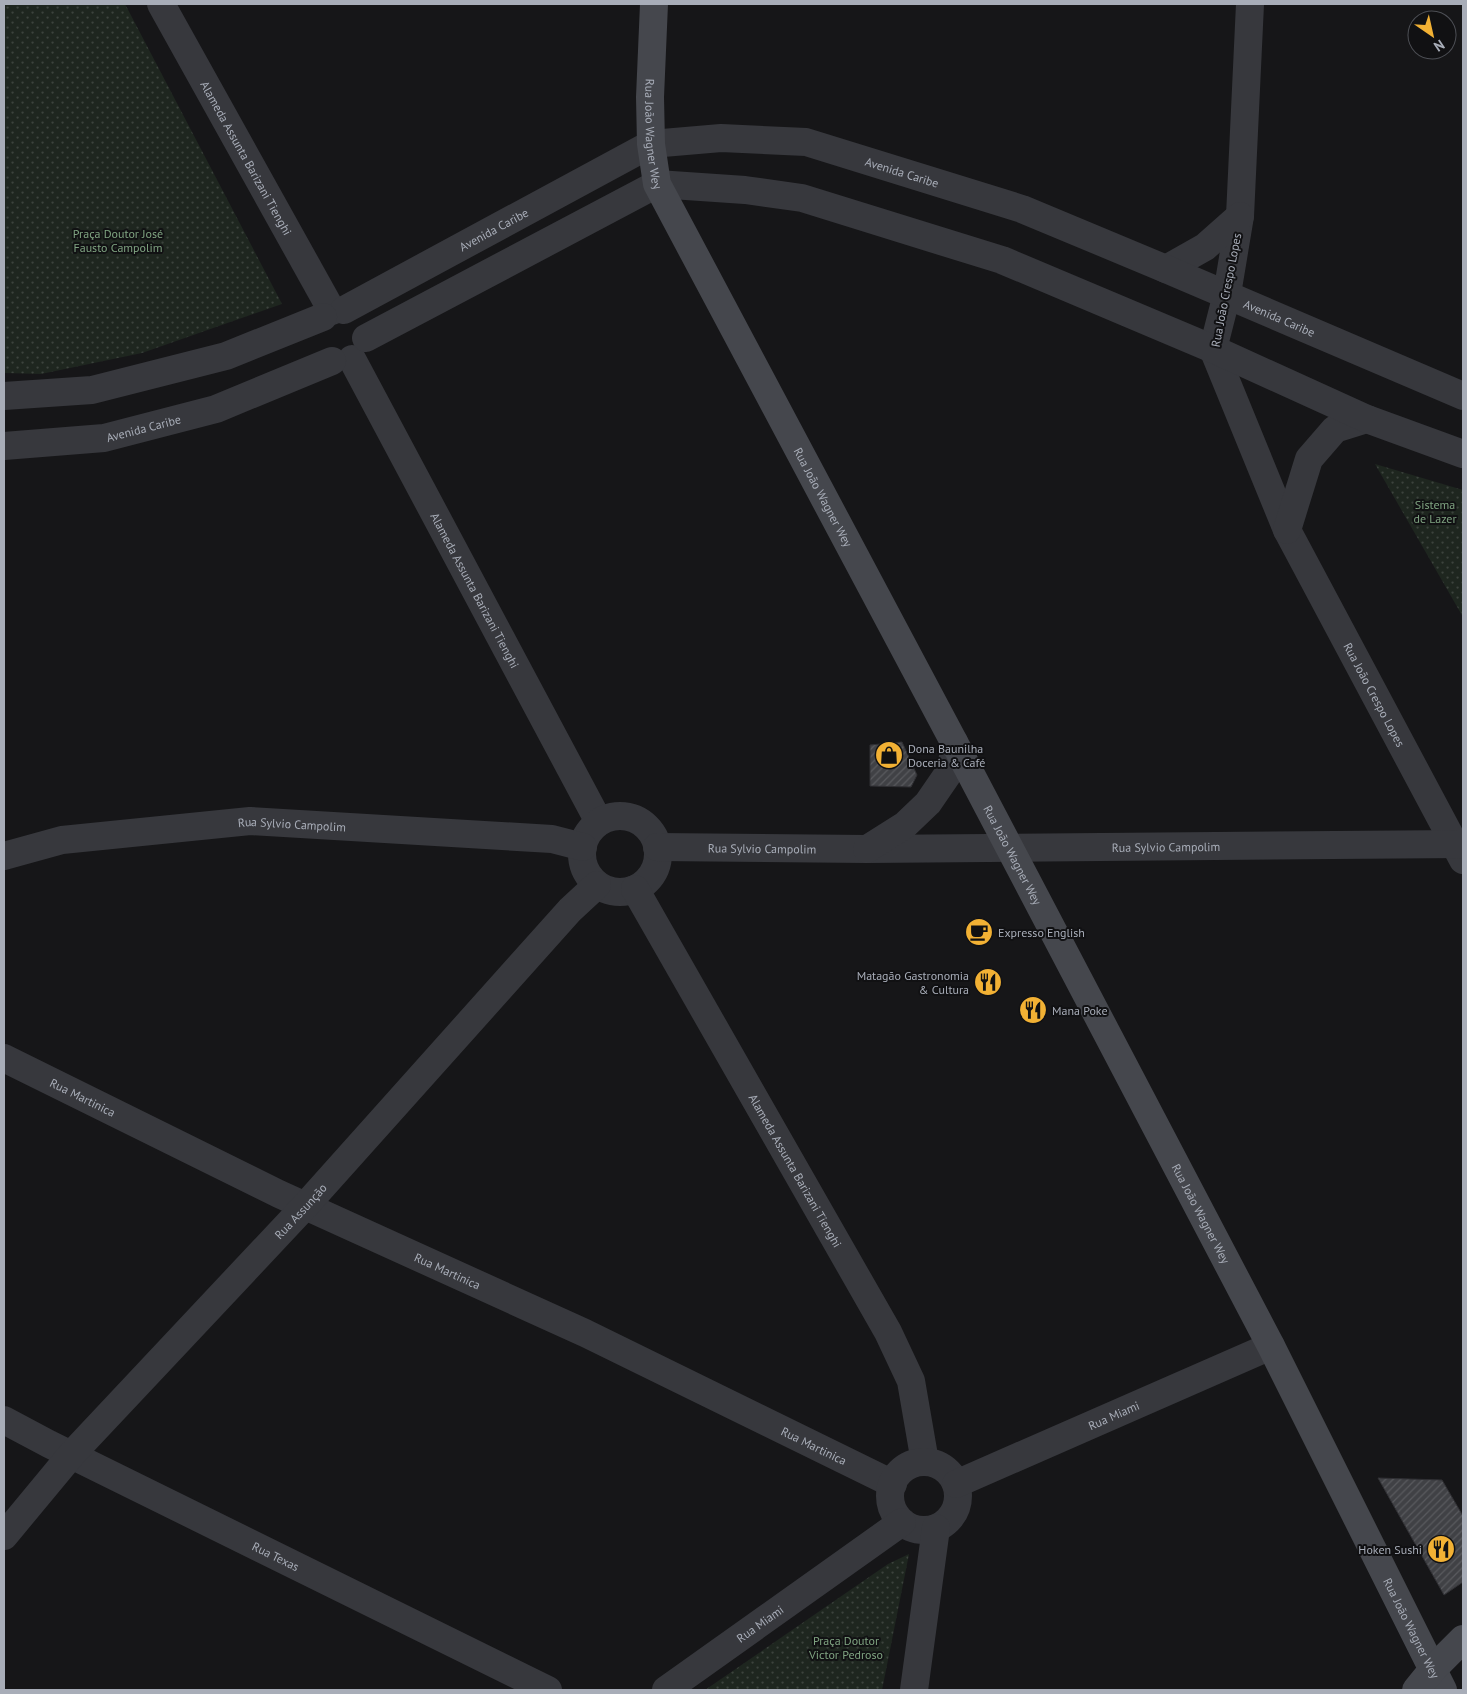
<svg xmlns="http://www.w3.org/2000/svg" width="1467" height="1694" viewBox="0 0 1467 1694" font-family="'PT Sans',sans-serif">
	<style>
		.grass { fill: url(#grass-dots) }
		.building { fill: url(#building-hatch); stroke: #303034 }
		.lines { fill: none; stroke-linecap: round; stroke-linejoin: round }
		.minor { stroke: #37383d; stroke-width: 28 }
		.tertiary { stroke: #37383d; stroke-width: 28 }
		.secondary { stroke: #45474d; stroke-width: 28 }
		.labels { text-anchor: middle; dominant-baseline: central; stroke-width: 4; stroke-linejoin: round; paint-order: stroke }
		.street-label { font-size: 12px; fill: #a8adb8; stroke: #111113 }
		.park-label { font-size: 12px; fill: #7fa381; stroke: #111113 }
		.poi-label { font-size: 12px; fill: #a8adb8; stroke: #111113; text-anchor: start }
	</style>
	<defs>
		<pattern id="grass-dots" width="8" height="8" patternUnits="userSpaceOnUse" patternTransform="scale(1.25)"><rect width="8" height="8" fill="#1e261f"/><path d="M2 2h.1M6 6h.1" fill="none" stroke="#3c433d" stroke-width="1.8" stroke-linecap="round"/></pattern>
		<pattern id="building-hatch" width="6" height="6" patternUnits="userSpaceOnUse" patternTransform="scale(1.25)"><rect width="6" height="6" fill="#404145"/><path d="M-1 1l2-2M0 6l6-6M5 7l2-2" fill="none" stroke="#595a5e"/></pattern>
	</defs>
	<rect width="100%" height="100%" fill="#161618"/>
	<g class="grass">
		<polygon points="4,4 125,4 282,304 142,353 41,374 4,373"/>
		<polygon points="1375,464 1463,490 1463,617"/>
		<polygon points="909,1554 882,1690 705,1690 888,1564"/>
	</g>
	<g class="building">
		<polygon points="902,742 917,775 911,787 870,786 870,745"/>
		<polygon points="1378,1478 1442,1480 1463,1516 1463,1582 1444,1595"/>
	</g>
	<g class="lines">
		<g class="minor">
			<path id="s1" d="M161,4l171,307"/>
			<path id="s2" d="M1250,4l-10,212 -13,78 -14,55 74,181 176,330"/>
			<polyline points="1166,269 1205,247 1240,216"/>
			<path id="s3" d="M352,359l247,463"/>
			<polyline points="1287,530 1309,459 1335,429 1367,419"/>
			<circle cx="620" cy="854" r="38"/>
			<path id="s4" d="M657,847l210,2 596,-5"/>
			<polyline points="867,849 905,825 928,803 952,768 954,742"/>
			<path id="s5" d="M4,856l58,-16 188,-19 302,18 31,8"/>
			<path id="s6" d="M635,889l253,443 23,49 14,81"/>
			<path id="s7" d="M4,1058l275,136 306,139 308,151"/>
			<path id="s8" d="M4,1420l45,24 499,246"/>
			<circle cx="924" cy="1496" r="34"/>
			<path id="s9" d="M956,1484l315,-138"/>
			<path id="s10" d="M4,1536l68,-82 234,-249 264,-295 27,-25"/>
			<path id="s11" d="M666,1690l236,-168"/>
			<polyline points="914,1690 936,1528"/>
		</g>
		<g class="tertiary">
			<path id="s12" d="M344,310l307,-166 70,-6 85,4 216,67 144,60 297,127"/>
			<polyline points="366,338 657,184 745,190 802,198 1002,260 1213,349 1367,419 1463,454"/>
			<polyline points="4,396 92,390 226,356 323,317"/>
			<path id="s13" d="M4,446l100,-8 112,-29 116,-48"/>
		</g>
		<g class="secondary">
			<path id="s14" d="M654,4l-4,93 1,47 6,40 297,558 317,604 172,344"/>
			<polyline points="1416,1690 1433,1669 1463,1639"/>
		</g>
	</g>
	<defs>
		<g id="shop-disc" transform="scale(1.4375)"><circle r="9.5" fill="#f2b134" stroke="#111113"/><path d="M-5-2.5h2.3a2.7 3.5 0 0 1 5.4 0H5L5.5 6h-11ZM-1.5-2.5h3a1.5 2.3 0 0 0-3 0Z" fill="#111"/></g>
		<g id="cafe-disc" transform="scale(1.4375)"><circle r="9.5" fill="#f2b134" stroke="#111113"/><path d="M-5.5-4.5H6V0H3Q3 3.5 0 3.5H-2.5Q-5.5 3.5-5.5 0ZM3-3.2v2h1.7v-2ZM-6 4.5H4V6H-6Z" fill="#111"/></g>
		<g id="restaurant-disc" transform="scale(1.4375)"><circle r="9.5" fill="#f2b134" stroke="#111113"/><path d="M-5-6h1v4h1v-4h1v4h1v-4h1v5L-1.5 .5V6h-2V.5L-5-1ZM5-6V6H3V1.5H1.5Q1.5-4 5-6Z" fill="#111"/></g>
	</defs>
	<g fill-rule="evenodd">
		<use href="#shop-disc" x="889" y="755"/>
		<use href="#cafe-disc" x="979" y="932"/>
		<use href="#restaurant-disc" x="988" y="982"/>
		<use href="#restaurant-disc" x="1033" y="1010"/>
		<use href="#restaurant-disc" x="1441" y="1549"/>
	</g>
	<g class="labels">
		<g class="street-label">
			<text stroke="none"><textPath href="#s14" startOffset="130">Rua João Wagner Wey</textPath></text>
			<text stroke="none"><textPath href="#s1" startOffset="176">Alameda Assunta Barizani Tienghi</textPath></text>
			<text stroke="none"><textPath href="#s12" startOffset="605">Avenida Caribe</textPath></text>
			<text stroke="none"><textPath href="#s12" startOffset="170">Avenida Caribe</textPath></text>
			<text transform="translate(1226 290) rotate(-79)">Rua João Crespo Lopes</text>
			<text stroke="none"><textPath href="#s12" startOffset="1010">Avenida Caribe</textPath></text>
			<text stroke="none"><textPath href="#s13" startOffset="141">Avenida Caribe</textPath></text>
			<text stroke="none"><textPath href="#s14" startOffset="535">Rua João Wagner Wey</textPath></text>
			<text stroke="none"><textPath href="#s3" startOffset="262">Alameda Assunta Barizani Tienghi</textPath></text>
			<text stroke="none"><textPath href="#s2" startOffset="730">Rua João Crespo Lopes</textPath></text>
			<text stroke="none"><textPath href="#s5" startOffset="291">Rua Sylvio Campolim</textPath></text>
			<text stroke="none"><textPath href="#s4" startOffset="509">Rua Sylvio Campolim</textPath></text>
			<text stroke="none"><textPath href="#s4" startOffset="105">Rua Sylvio Campolim</textPath></text>
			<text stroke="none"><textPath href="#s14" startOffset="940">Rua João Wagner Wey</textPath></text>
			<text stroke="none"><textPath href="#s7" startOffset="88">Rua Martinica</textPath></text>
			<text stroke="none"><textPath href="#s6" startOffset="324">Alameda Assunta Barizani Tienghi</textPath></text>
			<text stroke="none"><textPath href="#s10" startOffset="440">Rua Assunção</textPath></text>
			<text stroke="none"><textPath href="#s14" startOffset="1345">Rua João Wagner Wey</textPath></text>
			<text stroke="none"><textPath href="#s7" startOffset="492">Rua Martinica</textPath></text>
			<text stroke="none"><textPath href="#s9" startOffset="172">Rua Miami</textPath></text>
			<text stroke="none"><textPath href="#s7" startOffset="898">Rua Martinica</textPath></text>
			<text stroke="none"><textPath href="#s8" startOffset="304">Rua Texas</textPath></text>
			<text stroke="none"><textPath href="#s11" startOffset="115">Rua Miami</textPath></text>
			<text stroke="none"><textPath href="#s14" startOffset="1810">Rua João Wagner Wey</textPath></text>
		</g>
		<g class="park-label">
			<text x="118" y="233">Praça Doutor José<tspan x="118" dy="14">Fausto Campolim</tspan></text>
			<text x="1435" y="504">Sistema<tspan x="1435" dy="14">de Lazer</tspan></text>
			<text x="846" y="1640">Praça Doutor<tspan x="846" dy="14">Victor Pedroso</tspan></text>
		</g>
		<g class="poi-label">
			<text x="908" y="748">Dona Baunilha<tspan x="908" dy="14">Doceria &amp; Café</tspan></text>
			<text x="998" y="932">Expresso English</text>
			<text x="969" y="975" text-anchor="end">Matagão Gastronomia<tspan x="969" dy="14">&amp; Cultura</tspan></text>
			<text x="1052" y="1010">Mana Poke</text>
			<text x="1422" y="1549" text-anchor="end">Hoken Sushi</text>
		</g>
	</g>
	<rect width="1467" height="1694" fill="none" stroke="#a8adb8" stroke-width="10"/>
	<g transform="translate(1432 35) rotate(146)"><circle r="24" fill="#111113" stroke="#4d4f55"/>
	<path d="M0-4L9 19L0 12L-9 19Z" fill="#f2b134"/>
	<text y="-8" font-size="14" font-weight="bold" text-anchor="middle" fill="#a8adb8">N</text>
	</g>
</svg>
